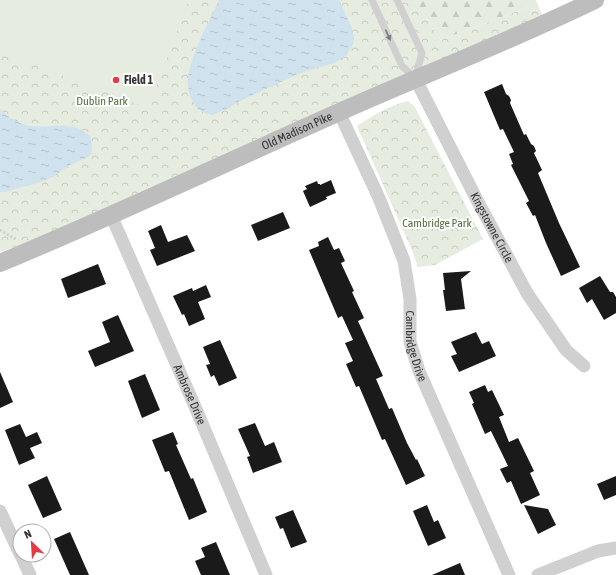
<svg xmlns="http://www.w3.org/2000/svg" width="616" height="575" viewBox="0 0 616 575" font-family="'Asap Condensed',sans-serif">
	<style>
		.forest { fill: url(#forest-firs) }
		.park { fill: url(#park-crowns) }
		.pitch { fill: #e6ecdf }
		.water { fill: url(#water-ripples) }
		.building { fill: #1a1a1a }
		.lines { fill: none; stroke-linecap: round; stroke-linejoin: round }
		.path { stroke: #cdcdcd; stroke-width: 2.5; stroke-dasharray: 2 2; stroke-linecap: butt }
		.service { stroke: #d0d0d0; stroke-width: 7 }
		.minor { stroke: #d0d0d0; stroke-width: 13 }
		.secondary { stroke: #bdbdbd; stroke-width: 18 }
		.oneway { fill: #7a7a7a }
		.poi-dot { fill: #e63946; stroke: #fff; stroke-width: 1.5 }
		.labels { text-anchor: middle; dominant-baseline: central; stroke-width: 4; stroke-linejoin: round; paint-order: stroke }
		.poi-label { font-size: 12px; font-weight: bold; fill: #333; stroke: #fff; text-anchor: start }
		.park-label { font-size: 12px; fill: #56703f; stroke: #fff }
		.street-label { font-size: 12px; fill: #333; stroke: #fff }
	</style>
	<defs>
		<pattern id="forest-firs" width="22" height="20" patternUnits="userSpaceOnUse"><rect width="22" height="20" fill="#e6ecdf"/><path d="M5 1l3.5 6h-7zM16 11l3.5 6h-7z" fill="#c6cbc0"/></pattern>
		<pattern id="park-crowns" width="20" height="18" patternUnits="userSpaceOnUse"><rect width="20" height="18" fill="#e6ecdf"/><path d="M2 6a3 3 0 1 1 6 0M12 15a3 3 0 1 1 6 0" fill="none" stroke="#c6cbc0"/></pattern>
		<pattern id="water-ripples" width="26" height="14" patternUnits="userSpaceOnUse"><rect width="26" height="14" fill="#cfe2ee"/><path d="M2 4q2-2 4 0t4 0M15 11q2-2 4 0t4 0" fill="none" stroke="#b2c2cd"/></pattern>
	</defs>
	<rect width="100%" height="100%" fill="#fff"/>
	<polygon class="forest" points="414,0 528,0 531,6 441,40"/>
	<g class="park">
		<polygon points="0,0 414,0 441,40 531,6 528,0 536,0 544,19 57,232 0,252"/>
		<path d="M408,101l7,6 5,10 63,122 -48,26 -17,2 -6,-17 -55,-124c15,-10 33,-21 51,-25z"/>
	</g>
	<polygon class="pitch" points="0,0 189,0 148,108 0,52"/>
	<g class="water">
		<path d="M219,0h120l12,26 3,11 -1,7 -8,13 -11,6 -34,10 -62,29 -9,6 -17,7c-5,-1 -11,-3 -14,-6 -9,-9 -12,-26 -9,-38 6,-24 20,-49 30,-71z"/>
		<path d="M0,110c9,7 19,15 31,16 22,3 40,-7 60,11l1,13 -1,4 -3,3 -18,8 -16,11 -11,5 -38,11h-5z"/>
	</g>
	<g class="building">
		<polygon points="502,84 506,94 509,96 511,100 510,103 524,135 526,134 531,144 534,146 536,151 534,153 542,170 538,173 559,223 580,267 561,276 546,243 535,215 533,216 526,203 529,201 511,165 513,164 509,154 514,152 503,129 500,130 484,92"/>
		<polygon points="331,180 336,193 326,197 327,199 310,207 303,191 307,189 305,186 317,181 318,184 320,184 320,185"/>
		<polygon points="283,212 290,228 258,241 251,225"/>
		<polygon points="161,225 168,242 187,235 195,251 157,266 150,250 155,248 148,231"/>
		<polygon points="328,237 334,250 339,248 345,261 341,263 354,291 352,292 364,318 358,321 383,376 376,379 389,409 392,408 407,443 416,460 417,459 425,476 406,485 385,439 382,440 359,386 356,387 346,364 353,361 345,343 353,340 342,316 338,318 309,250 319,246 318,242"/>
		<polygon points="98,264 106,284 68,298 61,279"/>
		<polygon points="471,271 461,279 465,309 446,311 443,290 445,290 443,273"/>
		<polygon points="600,276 610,292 613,292 616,297 616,313 604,320 592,299 587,303 579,288"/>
		<polygon points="206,285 211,297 198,302 205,319 189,326 184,314 182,315 173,296 192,288 193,291"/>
		<polygon points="118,315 134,351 95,367 88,351 110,342 102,322"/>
		<polygon points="476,332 482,344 489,341 496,356 459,372 451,356 457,354 451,342"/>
		<polygon points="220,340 237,378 219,386 214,375 211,377 206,365 210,364 203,347"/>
		<polygon points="0,372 13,402 0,408"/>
		<polygon points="145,374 160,410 142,418 128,381"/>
		<polygon points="485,385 488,392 492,390 504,415 499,417 509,442 518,438 534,471 530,473 540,495 521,504 511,481 507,483 500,469 508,466 491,431 485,434 472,404 474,403 469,392"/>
		<polygon points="255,423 265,446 274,442 282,462 253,473 247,457 250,456 238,429"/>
		<polygon points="20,424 26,437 37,432 42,443 30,448 35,458 19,465 5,430"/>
		<polygon points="173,432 178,444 176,445 191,479 193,478 207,512 189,520 169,471 165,472 152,440"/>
		<polygon points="47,476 62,510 43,518 28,485"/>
		<polygon points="616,476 616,495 604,500 597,484"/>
		<polygon points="427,505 434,522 438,520 446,538 428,546 413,511"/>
		<polygon points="524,505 548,509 556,525 538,534"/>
		<polygon points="293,510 307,542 291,548 283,528 280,529 275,517"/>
		<polygon points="70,532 89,575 70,575 54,539"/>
		<polygon points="216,542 230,575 201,575 195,561 205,557 201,548"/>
		<polygon points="460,563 465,575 432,575"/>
	</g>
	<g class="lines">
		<g class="path">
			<polyline points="454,227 469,219"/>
			<polyline points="0,230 17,240"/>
		</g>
		<polyline class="service" points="372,0 402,66 415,78 422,53 397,0"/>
		<g class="minor">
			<path id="s1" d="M415,78l62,122 50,93 39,57 18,16"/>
			<path id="s2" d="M339,112l40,86 25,63 6,38v43l9,29 90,204"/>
			<path id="s3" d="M111,215l82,187 73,173"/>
			<polyline points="0,511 20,554"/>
			<polyline points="21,555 30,575"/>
			<polyline points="538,575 598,551 616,548"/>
		</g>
		<path class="secondary" id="s4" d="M0,263c116,-48 229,-102 344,-153 83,-37 169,-70 251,-110"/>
	</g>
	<defs><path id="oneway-solid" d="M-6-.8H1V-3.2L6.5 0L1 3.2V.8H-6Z"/></defs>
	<use class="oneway" href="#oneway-solid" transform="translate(388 35) rotate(65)"/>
	<circle class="poi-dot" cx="116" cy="80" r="4"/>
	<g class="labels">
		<g class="poi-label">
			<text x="124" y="80">Field 1</text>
		</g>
		<g class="park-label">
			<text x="102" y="101">Dublin Park</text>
			<text x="437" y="223">Cambridge Park</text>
		</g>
		<g class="street-label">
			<text stroke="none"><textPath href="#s4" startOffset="325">Old Madison Pike</textPath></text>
			<text stroke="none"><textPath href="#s1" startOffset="168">Kingstowne Circle</textPath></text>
			<text stroke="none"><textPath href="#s2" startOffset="249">Cambridge Drive</textPath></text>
			<text stroke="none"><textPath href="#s3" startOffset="196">Ambrose Drive</textPath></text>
		</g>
	</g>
	<g transform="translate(32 543) rotate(335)"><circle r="19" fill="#ffffff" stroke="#adadad"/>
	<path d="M0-3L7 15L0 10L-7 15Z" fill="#e63946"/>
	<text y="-6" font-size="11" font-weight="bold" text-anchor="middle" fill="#333333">N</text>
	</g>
</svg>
